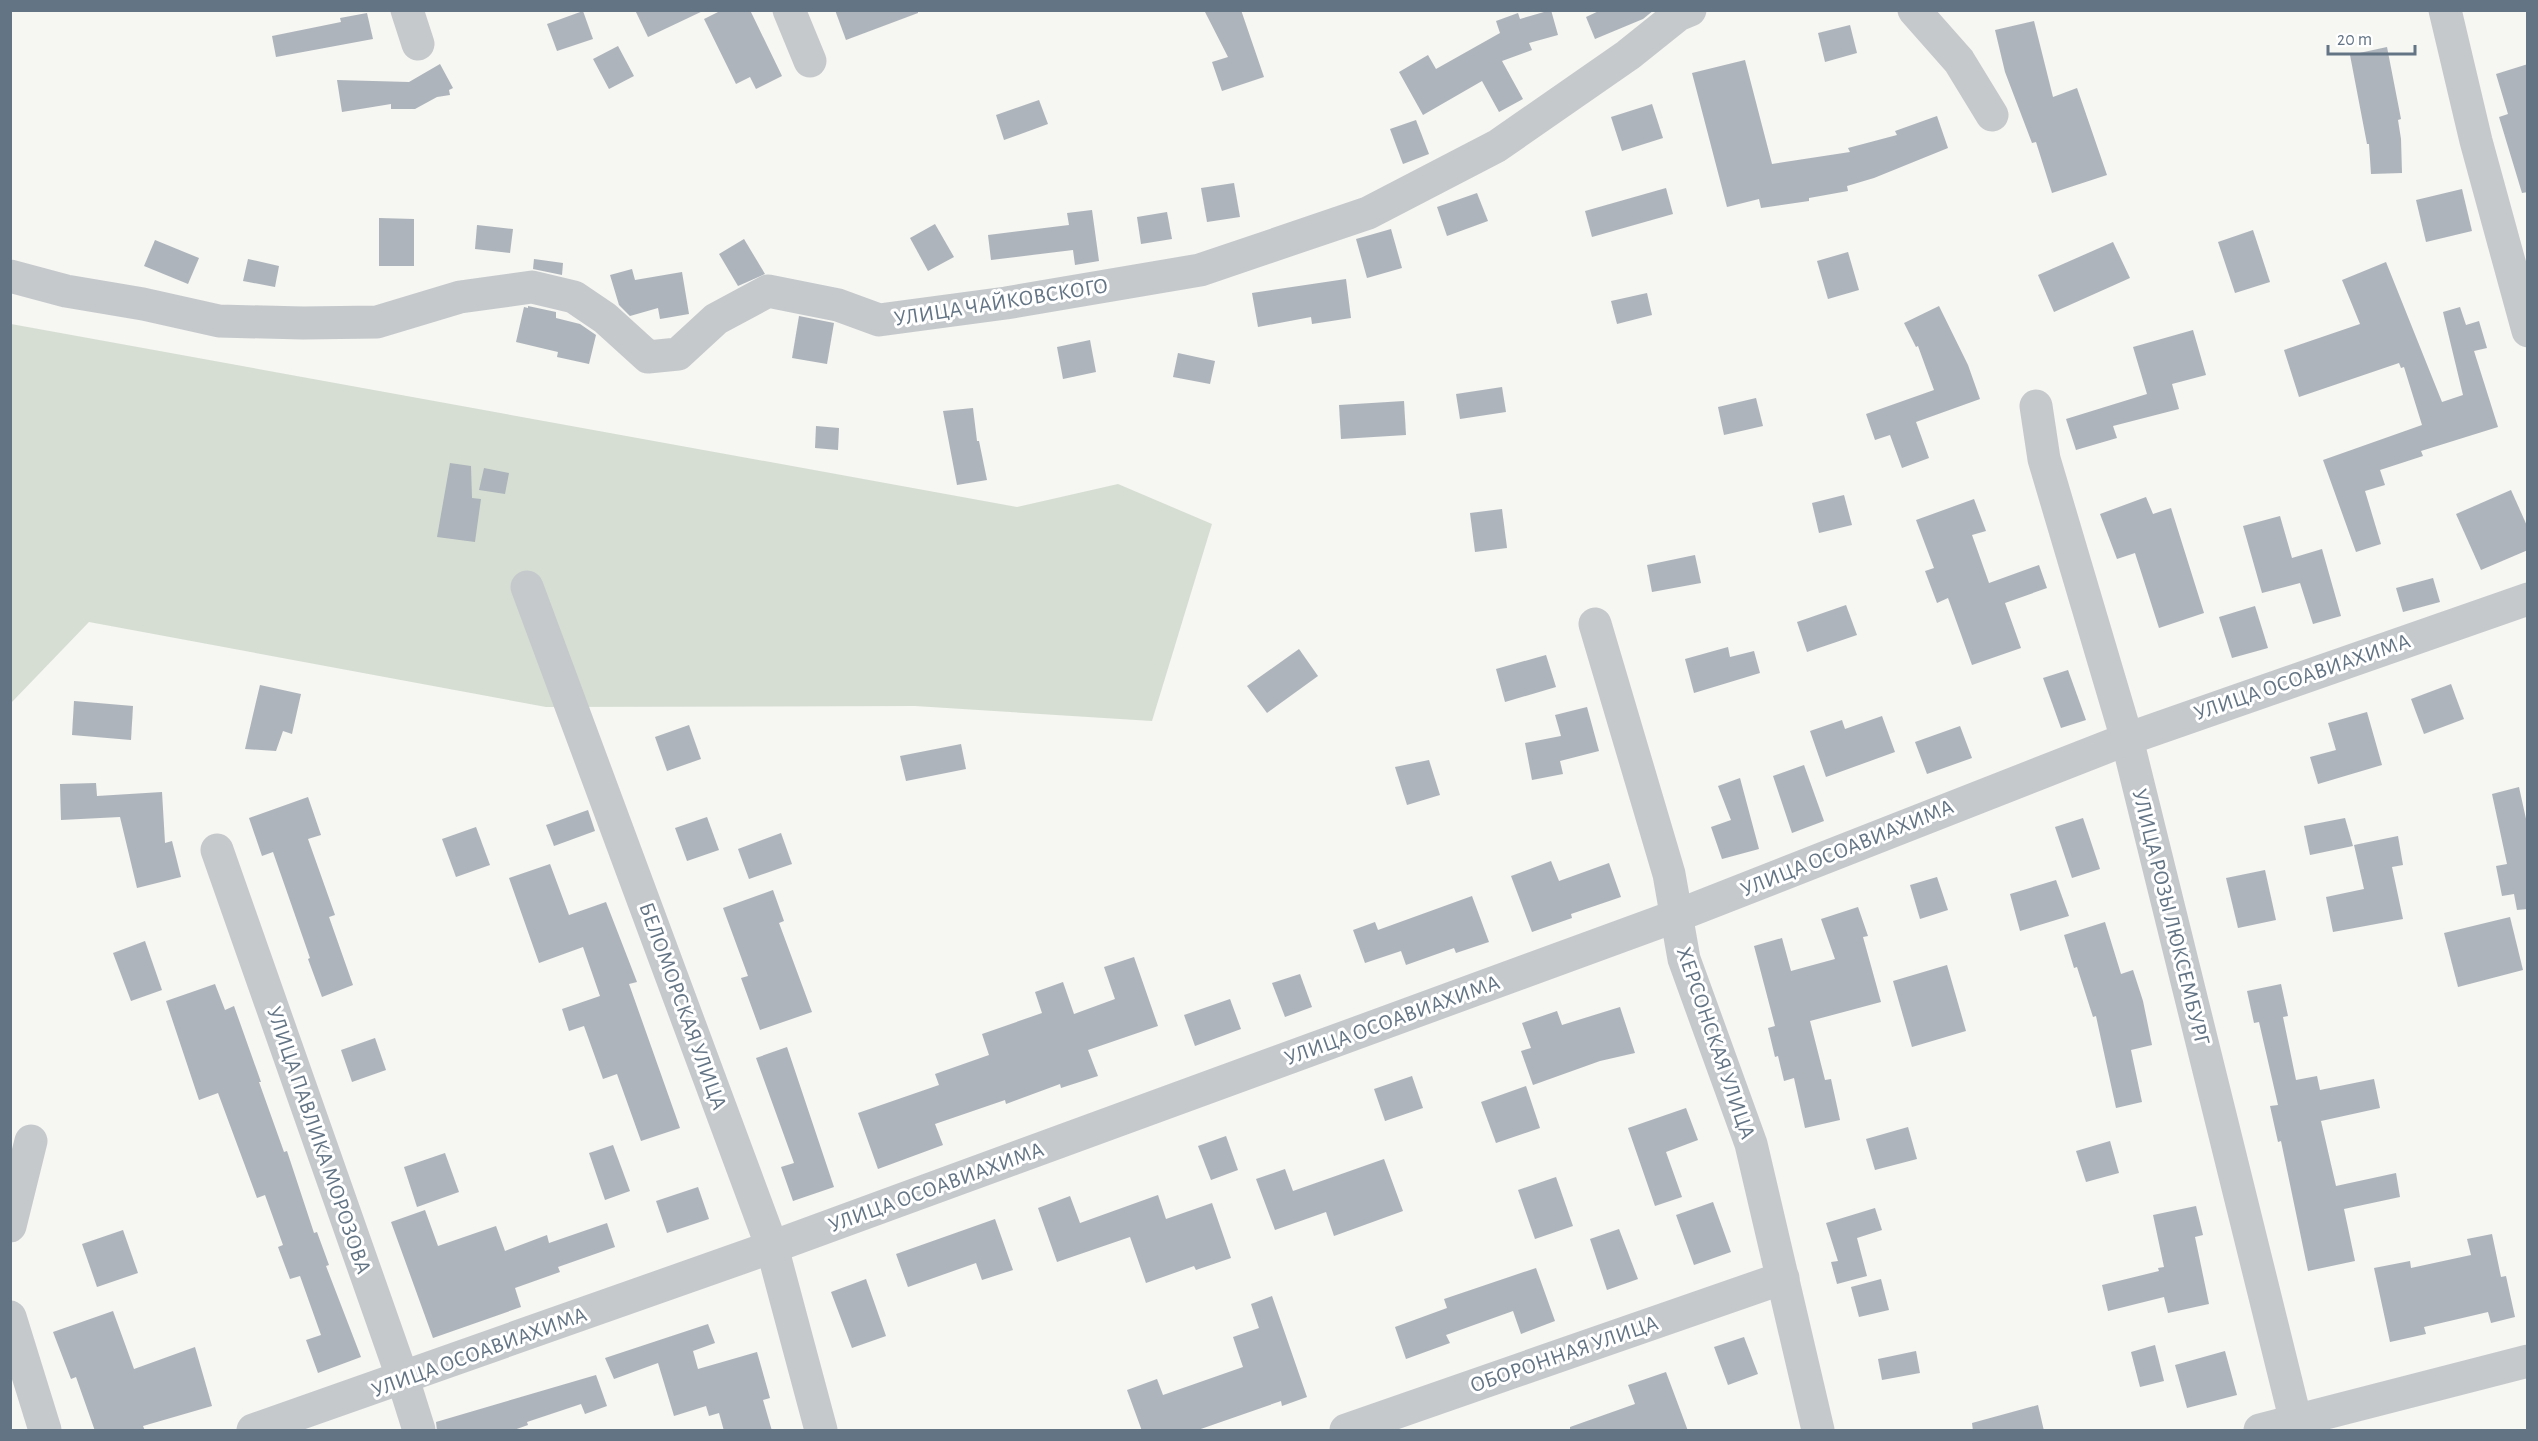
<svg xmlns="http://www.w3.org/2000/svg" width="2538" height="1441" viewBox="0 0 2538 1441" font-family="'Alegreya Sans',sans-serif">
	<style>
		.green { fill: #d6ded3 }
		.building { fill: #adb4bb }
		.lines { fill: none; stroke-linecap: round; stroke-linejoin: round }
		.minor { stroke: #c5c9cc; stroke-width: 33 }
		.tertiary { stroke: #c5c9cc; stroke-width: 33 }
		.labels { text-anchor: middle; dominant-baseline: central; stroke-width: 6; stroke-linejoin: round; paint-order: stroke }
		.street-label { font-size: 22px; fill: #637485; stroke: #fff }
	</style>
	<rect width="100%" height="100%" fill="#f6f6f2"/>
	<polygon class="green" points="11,324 1017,507 1118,484 1212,524 1152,721 915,706 546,707 89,622 11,703"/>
	<g class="building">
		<polygon points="635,10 705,10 648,37"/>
		<polygon points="722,10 750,10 782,76 756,89 750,77 736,84 704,19"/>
		<polygon points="835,10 918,10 918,13 846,40"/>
		<polygon points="1204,10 1241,10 1264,77 1222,91 1212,62 1228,57"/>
		<polygon points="1551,10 1558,35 1529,43 1532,50 1502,61 1523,99 1499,112 1482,81 1423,115 1399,72 1428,55 1436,69 1500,33 1496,21 1518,13 1520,19"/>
		<polygon points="1601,10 1654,10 1643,19 1595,39 1586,17"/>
		<polygon points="583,11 593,39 557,51 547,24"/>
		<polygon points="367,13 373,39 276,57 272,36 341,22 340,18"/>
		<polygon points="2034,21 2053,97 2077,88 2107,175 2052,193 2036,142 2032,143 2005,72 1995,30"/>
		<polygon points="1850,25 1857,53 1825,62 1818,33"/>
		<polygon points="618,46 634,76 609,89 593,59"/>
		<polygon points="2387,47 2401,119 2398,120 2401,139 2402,173 2371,174 2369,144 2367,144 2350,55"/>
		<polygon points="1745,60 1772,164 1850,152 1848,148 1897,135 1895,131 1937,116 1948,148 1874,178 1847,186 1848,191 1809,198 1809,201 1761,208 1759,199 1727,207 1692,73"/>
		<polygon points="440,64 453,88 449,90 450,95 437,97 415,109 391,109 391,104 342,112 337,80 409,82"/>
		<polygon points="2528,64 2528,192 2522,193 2499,117 2508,114 2496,74"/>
		<polygon points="1039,100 1048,124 1004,140 996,115"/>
		<polygon points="1652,104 1663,138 1622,151 1611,117"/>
		<polygon points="1416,120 1429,154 1403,164 1390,129"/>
		<polygon points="1234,183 1240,217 1207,222 1201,188"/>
		<polygon points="1666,188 1673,214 1592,237 1585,211"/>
		<polygon points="2462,189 2472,231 2426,242 2416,200"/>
		<polygon points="1477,193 1488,221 1447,236 1437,207"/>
		<polygon points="1092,210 1099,261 1075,265 1073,250 991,260 988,235 1069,225 1067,213"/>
		<polygon points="1167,212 1172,239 1141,244 1137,217"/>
		<polygon points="379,218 414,219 414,266 379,266"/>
		<polygon points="935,224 954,257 928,271 910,238"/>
		<polygon points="477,225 513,229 510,253 475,249"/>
		<polygon points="1391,229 1402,268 1367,278 1356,239"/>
		<polygon points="2253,230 2270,282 2235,293 2218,242"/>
		<polygon points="744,239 765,274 738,286 719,254"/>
		<polygon points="155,240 199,258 188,284 144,266"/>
		<polygon points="2113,242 2130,278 2054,312 2038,275"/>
		<polygon points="1848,252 1859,290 1828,299 1817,261"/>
		<polygon points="248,259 279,266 275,287 243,281"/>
		<polygon points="534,259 563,263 562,275 533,269"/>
		<polygon points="2386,262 2442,402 2463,395 2443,312 2460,307 2466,325 2479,321 2487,348 2474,351 2498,427 2421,451 2423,456 2380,470 2385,485 2365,491 2381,544 2356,552 2323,460 2422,425 2404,367 2401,368 2399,363 2299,397 2284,350 2360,324 2342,280"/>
		<polygon points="632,269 635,280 682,272 689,314 660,319 658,308 630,316 619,305 610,275"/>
		<polygon points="1346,279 1351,318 1312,324 1311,317 1258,327 1252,293"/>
		<polygon points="1647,293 1652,315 1617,324 1611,301"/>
		<polygon points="528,306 556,312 556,318 580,324 596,335 589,364 557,357 558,352 516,342 524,307 528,308"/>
		<polygon points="1939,306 1968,365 1980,399 1916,422 1929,458 1902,468 1890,435 1875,440 1866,414 1934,390 1918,346 1916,347 1904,323"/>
		<polygon points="799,316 834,323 827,364 792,358"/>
		<polygon points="2193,330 2206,375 2172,384 2179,409 2113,426 2117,438 2076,450 2066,419 2147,394 2133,347"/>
		<polygon points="1090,340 1096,372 1063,379 1057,347"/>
		<polygon points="1178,353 1215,361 1210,384 1173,377"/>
		<polygon points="1502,387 1506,412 1460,419 1456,394"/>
		<polygon points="1756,398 1763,426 1724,435 1718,407"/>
		<polygon points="1404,401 1406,435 1341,439 1339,405"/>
		<polygon points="973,408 977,441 979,441 987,480 957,485 943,411"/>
		<polygon points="816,426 839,428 838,450 815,448"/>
		<polygon points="450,463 471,466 472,498 481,499 475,542 437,537"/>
		<polygon points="484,468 509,473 505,494 479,490"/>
		<polygon points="2511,490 2528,528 2528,550 2481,570 2456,514"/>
		<polygon points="1844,495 1852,525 1819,533 1812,503"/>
		<polygon points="2146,497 2153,514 2171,508 2204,613 2159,628 2135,553 2117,559 2100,514"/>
		<polygon points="1974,499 1986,531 1972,535 1989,583 2039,565 2047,588 2005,603 2021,648 1972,665 1948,598 1937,603 1925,571 1934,568 1916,520"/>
		<polygon points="1502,509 1507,548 1475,552 1470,513"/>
		<polygon points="2280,516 2292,558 2322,549 2341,616 2313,624 2300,583 2262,593 2243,526"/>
		<polygon points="1695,555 1701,583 1652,592 1647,565"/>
		<polygon points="2433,578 2440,602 2403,612 2396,588"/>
		<polygon points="1846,605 1857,635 1807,652 1797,622"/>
		<polygon points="2255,606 2268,648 2232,658 2219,617"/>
		<polygon points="1728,647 1730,657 1754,651 1760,673 1694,693 1685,659"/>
		<polygon points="1299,649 1318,676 1267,713 1247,686"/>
		<polygon points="1546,655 1556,687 1505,702 1496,669"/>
		<polygon points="2068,670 2086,720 2061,728 2043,678"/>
		<polygon points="2451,684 2464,719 2424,734 2411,699"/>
		<polygon points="260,685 301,694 292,734 283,731 276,751 245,749"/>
		<polygon points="74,701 133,706 131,740 72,735"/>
		<polygon points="1587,707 1599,751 1560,761 1563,774 1532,780 1525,743 1561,736 1555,715"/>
		<polygon points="2367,712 2382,765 2318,784 2310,757 2336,750 2328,723"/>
		<polygon points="1882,716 1895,752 1826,777 1810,731 1842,720 1845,729"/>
		<polygon points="689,725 701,759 667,771 655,737"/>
		<polygon points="1960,726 1972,758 1927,774 1915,742"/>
		<polygon points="961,744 966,769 906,781 900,756"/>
		<polygon points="1429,760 1440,795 1407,805 1395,767"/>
		<polygon points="1804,765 1824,821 1792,833 1773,776"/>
		<polygon points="1740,778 1759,849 1722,859 1711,827 1731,820 1718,786"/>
		<polygon points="96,783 97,796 162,792 165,843 172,841 181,877 137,888 120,817 61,820 60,784"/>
		<polygon points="2519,787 2528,828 2528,909 2517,910 2514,894 2502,896 2496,866 2507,864 2492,794"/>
		<polygon points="308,797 321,835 308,839 335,915 329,917 353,985 322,997 308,959 310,958 273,852 262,856 249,818"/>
		<polygon points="588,810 595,831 554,846 546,825"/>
		<polygon points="707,817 719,850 687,861 675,828"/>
		<polygon points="2083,818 2100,869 2072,878 2055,827"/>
		<polygon points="2345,818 2353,846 2310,855 2304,826"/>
		<polygon points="476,827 490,865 456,877 442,839"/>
		<polygon points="781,833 792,864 749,879 738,849"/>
		<polygon points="2398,836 2403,865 2392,867 2403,919 2333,932 2326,897 2364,889 2354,845"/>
		<polygon points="1551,861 1559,881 1609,863 1621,897 1571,914 1572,918 1532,932 1511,876"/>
		<polygon points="550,864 569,915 606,902 637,982 629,984 680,1128 641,1141 617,1074 603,1079 584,1026 569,1031 562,1009 600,996 583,947 539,963 509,878"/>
		<polygon points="2265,870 2276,920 2238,928 2226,878"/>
		<polygon points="1937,877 1948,910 1920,919 1910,885"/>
		<polygon points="2056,880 2069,916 2020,931 2010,894"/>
		<polygon points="773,890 784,921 779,923 812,1012 760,1030 741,978 748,976 723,908"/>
		<polygon points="1472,896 1489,942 1456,953 1454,948 1406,965 1401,951 1365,963 1353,930 1375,922 1378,930"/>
		<polygon points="1858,907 1868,936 1863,937 1881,1002 1810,1021 1825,1080 1831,1079 1840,1120 1805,1128 1794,1078 1784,1081 1778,1056 1775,1057 1768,1028 1775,1026 1754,946 1782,938 1791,971 1835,959 1821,919"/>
		<polygon points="2510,917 2523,970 2458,987 2444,933"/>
		<polygon points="2105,922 2121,974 2133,970 2143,1001 2152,1045 2131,1050 2142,1102 2116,1108 2096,1016 2093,1017 2077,967 2074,968 2064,935"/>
		<polygon points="145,941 162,990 131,1001 113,953"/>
		<polygon points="1134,957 1158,1026 1088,1050 1098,1076 1061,1088 1060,1084 1006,1104 1005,1100 935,1124 943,1145 878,1169 858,1113 939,1085 935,1074 989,1055 982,1034 1042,1013 1035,992 1063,982 1074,1014 1115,999 1104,967"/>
		<polygon points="1947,965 1966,1031 1912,1047 1893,981"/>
		<polygon points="1300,974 1312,1007 1285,1017 1272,983"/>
		<polygon points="215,984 225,1010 234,1006 261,1082 259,1082 284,1152 287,1151 314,1233 317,1232 329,1265 326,1266 361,1357 318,1373 306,1340 321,1335 300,1276 290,1279 278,1247 283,1245 265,1195 257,1198 218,1093 199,1100 166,1001"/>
		<polygon points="2281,984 2288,1016 2283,1017 2296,1080 2317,1076 2320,1090 2374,1079 2380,1108 2321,1121 2336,1186 2396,1173 2400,1197 2344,1209 2355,1261 2308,1271 2281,1141 2278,1142 2270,1106 2278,1105 2259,1022 2254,1023 2247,991"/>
		<polygon points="1230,999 1241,1029 1195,1046 1184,1015"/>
		<polygon points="1620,1007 1635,1053 1600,1061 1533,1085 1521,1051 1531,1048 1522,1023 1557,1011 1562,1025"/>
		<polygon points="375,1038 386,1070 352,1082 341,1050"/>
		<polygon points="787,1047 834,1187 793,1201 781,1167 794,1163 756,1058"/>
		<polygon points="1412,1076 1423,1108 1385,1121 1374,1089"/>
		<polygon points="1526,1086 1540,1128 1496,1143 1481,1102"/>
		<polygon points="1686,1108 1698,1140 1666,1152 1682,1197 1655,1206 1628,1128"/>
		<polygon points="1908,1127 1917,1159 1875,1170 1866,1139"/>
		<polygon points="1226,1136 1238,1170 1211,1180 1198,1146"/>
		<polygon points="2110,1141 2119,1173 2086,1182 2076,1151"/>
		<polygon points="613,1145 630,1191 605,1200 589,1153"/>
		<polygon points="445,1153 459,1192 417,1207 404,1167"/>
		<polygon points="1384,1159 1403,1211 1334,1236 1326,1212 1275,1230 1256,1179 1285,1169 1293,1191"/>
		<polygon points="1556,1177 1573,1226 1535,1239 1518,1190"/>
		<polygon points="698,1187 709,1219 667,1233 656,1201"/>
		<polygon points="1158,1195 1166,1219 1212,1203 1231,1258 1196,1270 1194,1266 1146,1283 1130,1237 1057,1262 1038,1208 1070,1196 1080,1223"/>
		<polygon points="1713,1202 1731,1252 1694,1265 1676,1215"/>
		<polygon points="2196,1206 2203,1235 2195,1237 2209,1304 2168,1313 2164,1297 2108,1311 2102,1285 2159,1271 2158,1268 2164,1267 2153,1215"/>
		<polygon points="1875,1208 1882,1230 1857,1238 1867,1276 1837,1284 1831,1262 1838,1261 1826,1223"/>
		<polygon points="425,1210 438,1246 496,1226 505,1251 547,1235 549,1243 607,1223 615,1247 558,1267 560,1272 515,1288 521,1307 433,1338 391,1222"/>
		<polygon points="995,1219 1013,1270 982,1280 976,1263 908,1287 896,1254"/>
		<polygon points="1619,1229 1638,1279 1607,1290 1590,1239"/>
		<polygon points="123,1230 138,1273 97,1287 82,1244"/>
		<polygon points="2492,1234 2501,1277 2506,1276 2515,1317 2491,1323 2488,1312 2424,1327 2426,1334 2390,1342 2374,1268 2410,1261 2411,1268 2471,1255 2467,1239"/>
		<polygon points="1536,1268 1555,1321 1521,1334 1513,1311 1446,1335 1450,1343 1406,1359 1395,1327 1447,1308 1444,1299"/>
		<polygon points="866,1279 886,1336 852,1348 831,1292"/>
		<polygon points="1881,1279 1889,1310 1859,1317 1851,1287"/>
		<polygon points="1272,1296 1307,1397 1282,1406 1281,1401 1195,1431 1142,1431 1127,1390 1157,1379 1163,1395 1243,1367 1233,1337 1259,1328 1251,1304"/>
		<polygon points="113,1311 134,1369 195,1347 212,1406 143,1426 145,1431 95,1431 76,1377 71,1379 53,1332"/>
		<polygon points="708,1324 715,1343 693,1351 698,1369 757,1352 770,1398 763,1400 772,1431 724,1431 719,1413 709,1416 706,1406 674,1416 658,1363 614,1379 605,1358"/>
		<polygon points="1744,1337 1758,1374 1728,1385 1714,1347"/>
		<polygon points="2155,1345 2164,1381 2140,1387 2131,1352"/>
		<polygon points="1916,1351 1920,1373 1882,1380 1878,1359"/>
		<polygon points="2225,1351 2237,1395 2187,1408 2175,1365"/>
		<polygon points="1666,1372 1688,1431 1570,1431 1570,1427 1635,1404 1628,1385"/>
		<polygon points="596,1375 607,1406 585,1414 581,1404 527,1422 528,1425 511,1431 437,1431 436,1422"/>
		<polygon points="2038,1405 2044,1431 1973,1431 1972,1423"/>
	</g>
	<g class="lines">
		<g class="minor">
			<polyline points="407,10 418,44"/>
			<polyline points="789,10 810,61"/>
			<polyline points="1914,10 1959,61 1992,115"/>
			<polyline points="2445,10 2476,141 2528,331"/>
			<polyline points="10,276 66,291 143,304 219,321 303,323 377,322 460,297 532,287 574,297 605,318 648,357 678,354 716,319 768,291 838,305 879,320 1006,303 1200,270 1368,213 1497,146 1628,55 1678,15 1690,10"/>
			<polyline points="2036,406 2044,459 2127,739 2298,1430"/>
			<polyline points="527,587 772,1247 821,1430"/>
			<polyline points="1595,624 1669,874 1684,959 1751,1144 1818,1430"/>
			<polyline points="217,850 403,1379 419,1430"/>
			<polyline points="10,1226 31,1141"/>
			<polyline points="10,1317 45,1430"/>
			<polyline points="1346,1430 1783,1278"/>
			<polyline points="2260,1430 2528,1361"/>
		</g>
		<polyline class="tertiary" points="253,1430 772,1247 1676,916 2127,739 2528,599"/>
	</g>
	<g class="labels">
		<g class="street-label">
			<text transform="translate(1001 302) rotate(-9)">УЛИЦА ЧАЙКОВСКОГО</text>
			<text transform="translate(2302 677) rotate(-19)">УЛИЦА ОСОАВИАХИМА</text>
			<text transform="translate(1847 848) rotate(-22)">УЛИЦА ОСОАВИАХИМА</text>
			<text transform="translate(2171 917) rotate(76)">УЛИЦА РОЗЫ ЛЮКСЕМБУРГ</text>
			<text transform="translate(683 1006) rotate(70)">БЕЛОМОРСКАЯ УЛИЦА</text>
			<text transform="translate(1392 1020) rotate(-20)">УЛИЦА ОСОАВИАХИМА</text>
			<text transform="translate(1716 1043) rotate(71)">ХЕРСОНСКАЯ УЛИЦА</text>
			<text transform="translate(319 1140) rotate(71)">УЛИЦА ПАВЛИКА МОРОЗОВА</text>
			<text transform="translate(936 1187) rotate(-20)">УЛИЦА ОСОАВИАХИМА</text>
			<text transform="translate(479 1352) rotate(-20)">УЛИЦА ОСОАВИАХИМА</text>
			<text transform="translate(1564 1354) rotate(-19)">ОБОРОННАЯ УЛИЦА</text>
		</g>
	</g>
	<rect width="2538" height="1441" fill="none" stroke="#637485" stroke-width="24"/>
	<path d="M2328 45v9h87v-9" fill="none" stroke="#637485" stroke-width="3"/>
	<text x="2337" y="45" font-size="18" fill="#637485" stroke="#ffffff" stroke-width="4.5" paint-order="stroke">20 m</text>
</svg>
